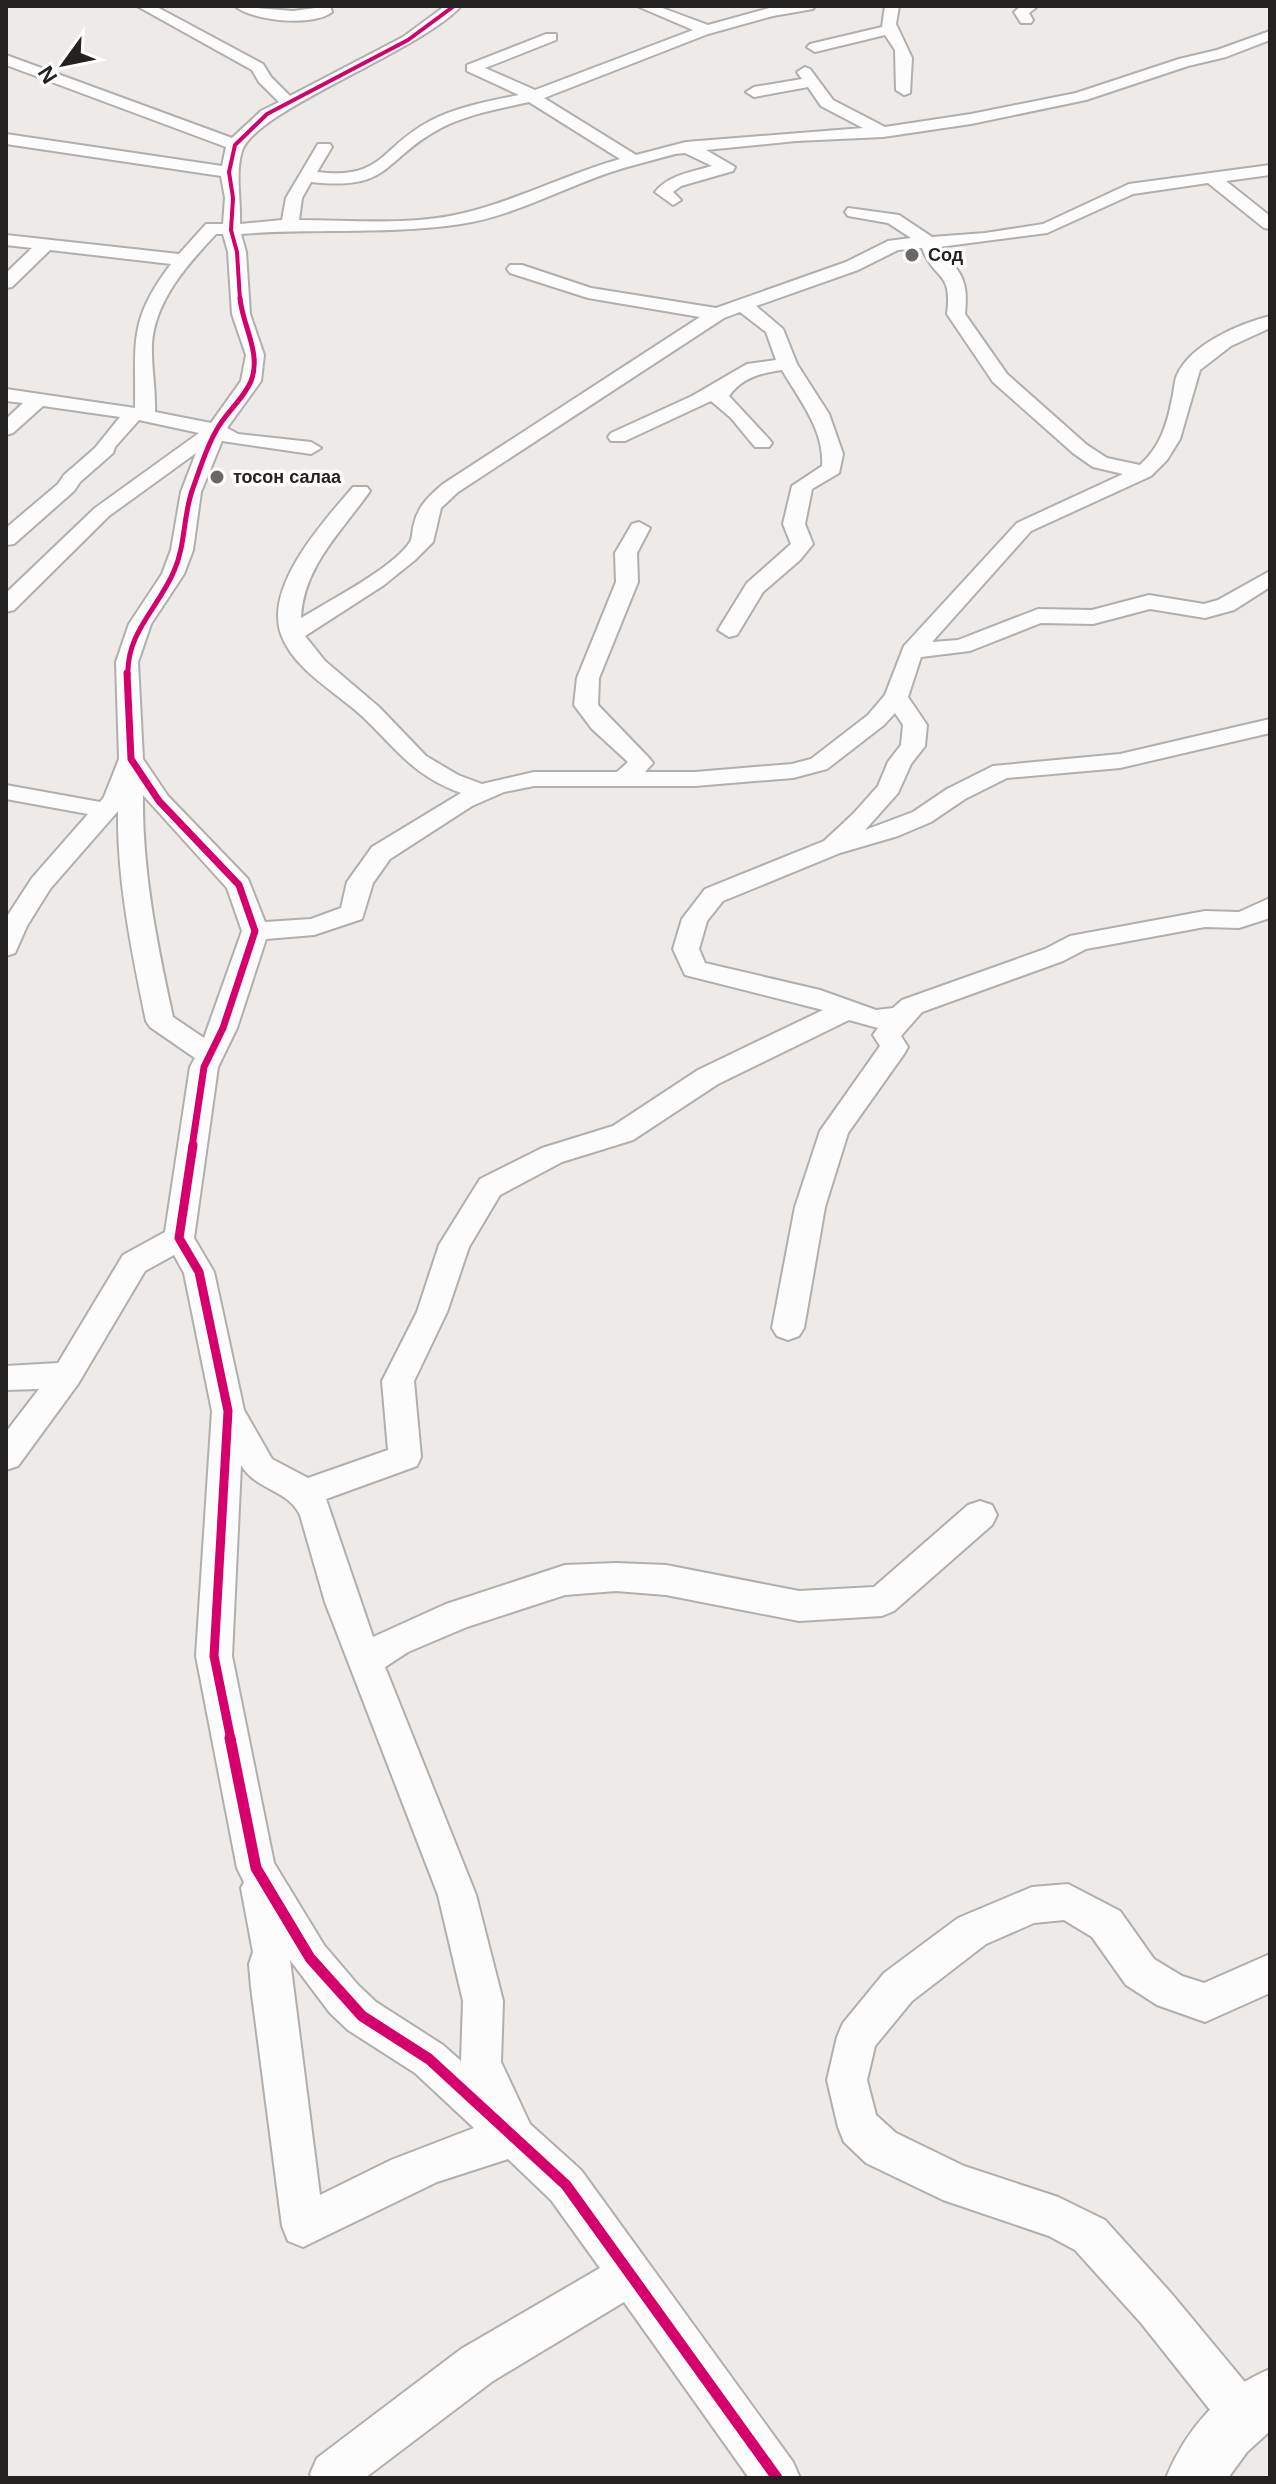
<svg xmlns="http://www.w3.org/2000/svg" width="1276" height="2484" viewBox="0 0 1276 2484" font-family="Arial,sans-serif">
	<style>
		.lines { fill: none; stroke-linecap: round; stroke-linejoin: round }
		.minor-casing { stroke: #b1afad; stroke-width: 4 }
		.tertiary-casing { stroke: #b1afad; stroke-width: 4 }
		.minor { fill: #fcfcfc; fill-rule: evenodd }
		.tertiary { fill: #fcfcfc; fill-rule: evenodd }
		.cycleway-far4-casing { stroke: #fff; stroke-width: 7 }
		.cycleway-far3-casing { stroke: #fff; stroke-width: 8 }
		.cycleway-far2-casing { stroke: #fff; stroke-width: 11 }
		.cycleway-far1-casing { stroke: #fff; stroke-width: 14 }
		.cycleway-casing { stroke: #fff; stroke-width: 16 }
		.cycleway-far4 { stroke: #d6006c; stroke-width: 4 }
		.cycleway-far3 { stroke: #d6006c; stroke-width: 5 }
		.cycleway-far2 { stroke: #d6006c; stroke-width: 7 }
		.cycleway-far1 { stroke: #d6006c; stroke-width: 9 }
		.cycleway { stroke: #d6006c; stroke-width: 11 }
		.poi-dot { fill: #6a6866; stroke: #fff; stroke-width: 3 }
		.labels { text-anchor: middle; dominant-baseline: central; stroke-width: 7; stroke-linejoin: round; paint-order: stroke }
		.far-poi-label { font-size: 18px; font-weight: bold; fill: #242220; stroke: #fff; text-anchor: start }
	</style>
	<rect width="100%" height="100%" fill="#edeae8"/>
	<g class="lines">
		<g class="minor-casing">
			<g id="minor">
				<path d="M137,6h18l108,58 8,13 19,19 113,-59 42,-31h16c-40,45 -206,104 -219,145 -7,23 -1,48 -2,73l42,-4 4,-22 32,-54h12l2,3 -15,25c67,8 62,-24 113,-51 27,-14 59,-20 89,-26l-52,-24v-6l79,-31h10v6l-71,28 50,22 158,-60 -56,-24h20l51,19 65,-18 42,-1 -2,3 -40,7 -65,18 -164,64 92,57 50,-13 177,-14 -42,-22 -13,-19 -54,10 -8,-5 8,-5 48,-8 -5,-7 8,-5 5,2 23,31 52,27 86,-13 105,-21 103,-34 38,-9 53,-19v9l-44,17 -38,9 -102,34 -115,24 -88,13 -87,4 -90,9 29,17 -2,4 -52,15 -8,6 8,8 -8,5 -18,-13c14,-17 36,-20 57,-26l-27,-13 -10,1c-21,6 -43,11 -64,18 -50,17 -98,44 -150,52 -73,11 -147,4 -220,10l5,18 4,62 14,41 -3,26 -34,47 11,6 73,8 10,6 -10,6 -89,-13 -21,51 -8,58 -9,24 -33,50 -13,38 5,97 25,37 80,83 17,43 46,-3 30,-11 6,-26 25,-35 89,-54c-48,-17 -64,-44 -99,-77 -26,-24 -69,-47 -81,-82 -17,-48 43,-113 72,-147h14l3,4c-28,40 -67,76 -69,127 28,-17 92,-50 109,-76 3,-5 2,-13 4,-18 4,-18 16,-29 29,-40l257,-167 -112,-19 -78,-25 -3,-4 3,-4h12l69,23 125,20 130,-46 42,-21 23,-3 -23,-15 -40,-7 -3,-4 3,-4 51,7 33,22 53,-4 58,-9 86,-40 141,-19v10l-44,6 44,35v13l-6,-1 -56,-45 -75,11 -86,39 -108,14c3,8 5,10 12,16 16,14 16,32 14,51l42,60 80,71 20,13 33,7c20,-18 27,-40 32,-66 2,-7 2,-17 5,-24 14,-31 62,-51 93,-59v12l-39,18 -31,24 -20,69 -13,21 -16,16 -120,55 -99,111 26,-2 80,-31 54,1 57,-15 55,9 14,-4 52,-29v16l-36,23 -29,8 -55,-9 -57,15 -52,-1 -71,28 -49,6 -13,40 19,28 -2,21 -14,18 -13,29 -33,37 48,-18 34,-23 46,-23 127,-12 150,-35v14l-150,35 -113,10 -42,21 -34,23 -33,14 -58,17 -117,48 -16,20 -8,28 6,14 115,27 56,20 17,-2 9,-8 143,-51 25,-13 135,-25 34,1 31,-14v20l-31,10 -34,-1 -119,22 -23,12 -141,51 -21,24 7,11 -4,7 -56,79 -23,74 -21,121 -5,8 -11,4 -11,-4 -5,-8 23,-121 25,-76 60,-85 -7,-11 5,-7 -29,-8 -131,64 -85,56 -71,22 -62,33 -31,52 -22,65 -33,69 7,76 -4,9 -91,33 47,138 73,-33 119,-39 51,-2 50,2 133,26 75,-4 94,-82 12,-4 12,4 5,10 -5,10 -98,86 -12,5 -83,5 -133,-26 -50,-4 -51,4 -98,32 -59,25 -23,15 91,228 27,106 -2,61 29,62 51,46 212,292 7,16h-51l-125,-176 -131,79 -128,97h-53l-2,-4 7,-16 144,-109 139,-81 -49,-68 -43,-41 -71,23 -134,65 -15,-6 -6,-15 -31,-239 -2,-23 4,-12 -12,-64 3,-6 -7,-14 -41,-212 16,-245 -28,-138 -10,-18 -29,16 -67,113 -60,82 -12,4v-38l33,-43 -33,1v-24l52,-3 65,-108 42,-23 25,-165 5,-9 -45,-31 -4,-6c-14,-68 -29,-140 -28,-210l-68,78 -23,37 -12,27 -9,3v-38l26,-40 56,-64 -82,-15v-14l94,17 4,-5 15,-38 -3,-97 13,-38 33,-50 9,-24 10,-58 15,-39 -87,63 -95,94 -8,2v-19l89,-85 104,-75 -60,-13 -24,27 -2,6 -33,29 -6,9 -60,53 -8,1v-17l52,-44 6,-9 31,-27 25,-31 -77,-11 -30,27 -7,2v-16l17,-16 -17,-2v-12l129,19c1,-67 -7,-87 36,-144l-121,-14 -38,37 -6,1v-15l26,-25 -26,-3v-10l173,19 27,-30h17l2,-26 -4,-22 -215,-32v-10l216,32 4,-19 -220,-82v-10l226,83 29,-27 18,-9 -20,-20 -7,-12zM529,102l91,57c-53,15 -102,41 -156,54 -52,13 -111,7 -165,7l3,-22 9,-16c82,9 70,-22 130,-54 27,-14 58,-19 88,-26zM216,234h7l5,18 4,62 14,41 -5,26 -30,42 -56,-11c1,-23 -4,-45 -3,-68 3,-44 36,-80 64,-110zM922,248c12,33 31,22 25,66l46,68 80,71 20,14 30,7 -106,49 -113,123 -19,49 -17,20 -57,44 -19,5 -97,8h-50l8,-9 -4,-5 -51,-53 1,-27 39,-96 -1,-29 13,-25 -11,-6 -7,2 -17,29 1,29 -39,96 -3,27 18,24 36,33 -11,10h-83l-52,12 -24,-9 -32,-19 -47,-49 -54,-46 -20,-25 79,-51 31,-25 18,-18 8,-34 17,-16 266,-174 16,-6 26,20 10,28 -29,4 -55,32 -81,37 -3,4 3,4h14l86,-40 20,17 24,29h14l3,-4 -3,-4 -40,-43c13,-18 31,-23 53,-26 17,29 43,61 40,96l-30,20 -9,38 8,20 -44,39 -29,47 11,7 8,-2 26,-43 37,-32 13,-16 -8,-20 7,-35 27,-16 4,-19 -14,-40 -32,-50 -14,-35 -27,-23 102,-36 40,-20zM895,713l8,12 -2,20 -13,17 -10,24 -25,28 -29,27 -119,48 -23,30 -9,30 12,26 138,35 -125,60 -85,56 -71,22 -62,31 -41,66 -22,67 -35,69 6,69 -80,28 -36,-19 -28,-49 -30,-138 -20,-34 24,-171 19,-39 29,-89 48,-4 48,-16 11,-36 17,-24 82,-53 32,-14 30,-6h161l98,-8 34,-9 57,-44zM143,795l84,93 15,43 -38,107 -31,-21c-16,-73 -31,-147 -30,-222zM241,1465c14,25 47,24 59,50l25,87 113,293 25,106 -2,60 -18,-16 -67,-43 -18,-17 -34,-40 -50,-82 -42,-207zM290,1960l40,53 18,17 67,43 59,55 -83,32 -71,35z"/>
				<path d="M235,6l58,5 37,-5 2,6c-18,15 -80,9 -97,-6z"/>
				<polygon points="885,6 899,6 896,24 912,58 910,93 904,95 896,90 895,50 885,35 815,52 807,47 810,44 882,27"/>
				<polygon points="1021,6 1038,6 1029,13 1033,20 1031,23 1021,23 1014,12"/>
				<polygon points="1068,1884 1120,1911 1154,1959 1182,1976 1204,1983 1270,1954 1270,1993 1205,2022 1157,2005 1126,1985 1092,1937 1064,1920 1034,1923 986,1944 912,2001 875,2046 867,2080 876,2115 896,2133 964,2166 1058,2197 1105,2220 1171,2293 1258,2398 1264,2414 1258,2430 1242,2436 1226,2430 1141,2323 1075,2250 1049,2236 943,2200 866,2163 844,2142 838,2127 827,2080 837,2037 843,2023 884,1973 958,1918 1032,1887"/>
			</g>
		</g>
		<g class="tertiary-casing">
			<path id="tertiary" d="M1270,2369v62l-23,21 -19,26h-62c20,-49 55,-89 104,-109z"/>
		</g>
		<use href="#minor" class="minor"/>
		<use href="#tertiary" class="tertiary"/>
		<g class="cycleway-far4-casing">
			<polyline id="cycleway-far4" points="240,300 237,252 231,230 233,198 229,172 235,145 267,114 408,40 454,6"/>
		</g>
		<g class="cycleway-far3-casing">
			<path id="cycleway-far3" d="M128,675c-2,-42 31,-68 46,-104 12,-27 9,-57 19,-83 7,-19 13,-40 23,-57 9,-18 28,-32 35,-50 11,-28 -9,-56 -11,-83"/>
		</g>
		<g class="cycleway-far2-casing">
			<polyline id="cycleway-far2" points="127,673 131,759 159,801 239,885 255,931 223,1028 204,1067 192,1147"/>
		</g>
		<g class="cycleway-far1-casing">
			<polyline id="cycleway-far1" points="193,1145 179,1238 199,1272 228,1411 214,1656 231,1740"/>
		</g>
		<g class="cycleway-casing">
			<polyline id="cycleway" points="230,1738 256,1868 310,1958 362,2016 429,2059 566,2185 777,2478"/>
		</g>
		<use href="#cycleway-far4" class="cycleway-far4"/>
		<use href="#cycleway-far3" class="cycleway-far3"/>
		<use href="#cycleway-far2" class="cycleway-far2"/>
		<use href="#cycleway-far1" class="cycleway-far1"/>
		<use href="#cycleway" class="cycleway"/>
	</g>
	<g class="poi-dot">
		<circle cx="912" cy="255" r="8"/>
		<circle cx="217" cy="477" r="8"/>
	</g>
	<g class="labels">
		<g class="far-poi-label">
			<text x="928" y="255">Сод</text>
			<text x="233" y="477">тосон салаа</text>
		</g>
	</g>
	<rect width="1276" height="2484" fill="none" stroke="#242220" stroke-width="16"/>
	<g transform="translate(64 64) rotate(237)" stroke="#ffffff" stroke-width="6" paint-order="stroke">
	<path d="M0-6L14 30L0 20L-14 30Z" fill="#242220"/>
	<text y="-12" font-size="22" font-weight="bold" text-anchor="middle" fill="#242220">N</text>
	</g>
</svg>
